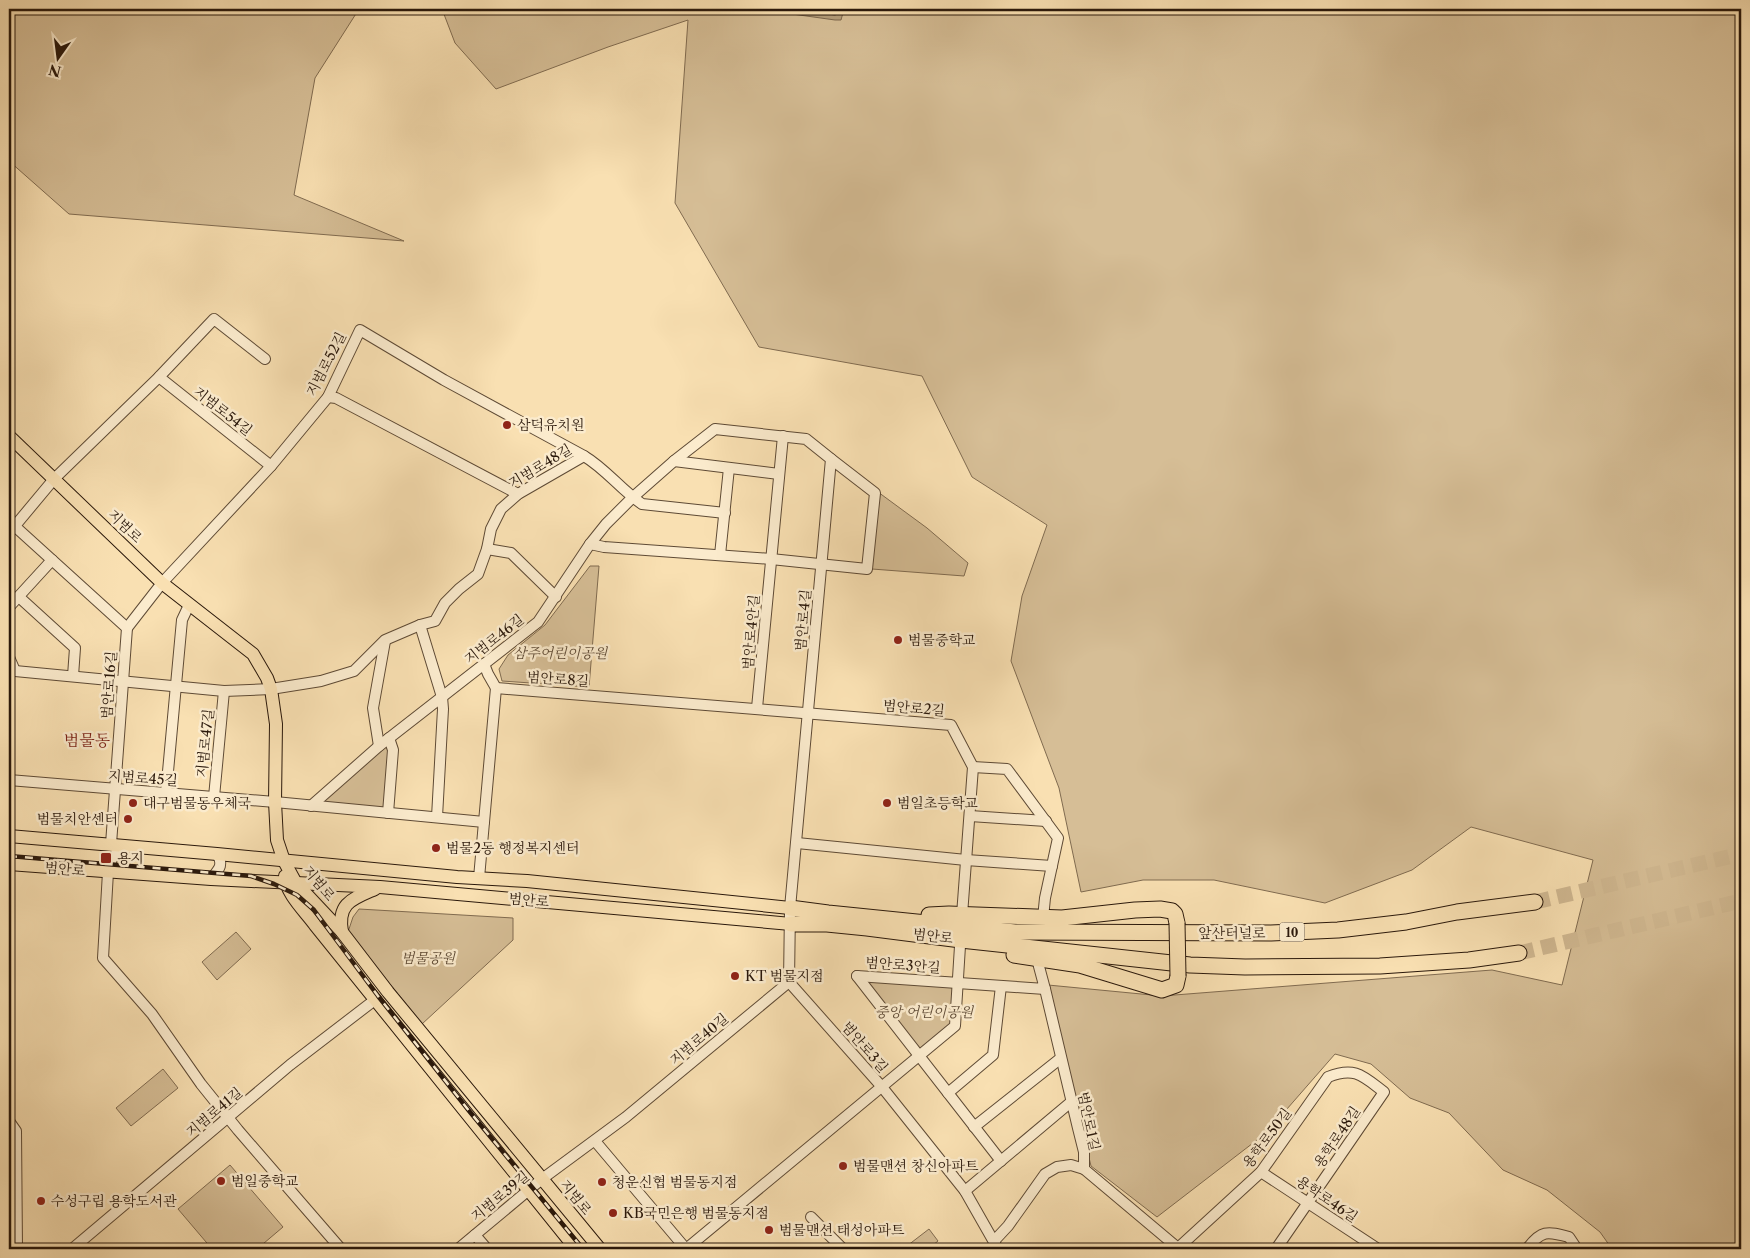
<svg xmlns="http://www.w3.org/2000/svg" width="1750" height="1258" viewBox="0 0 1750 1258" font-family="'Libre Caslon Text','Noto Serif KR',serif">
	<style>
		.green { fill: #d6be96; stroke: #806b50 }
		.water { fill: #b39c79; stroke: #7c674d }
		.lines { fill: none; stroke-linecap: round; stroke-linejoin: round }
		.shore { stroke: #6e5a42; stroke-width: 1 }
		.highway-tunnel { stroke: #d0b891; stroke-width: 15; stroke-dasharray: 15 8; stroke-linecap: butt }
		.minor-casing { stroke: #5e4a35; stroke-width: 12 }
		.major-casing { stroke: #2a180b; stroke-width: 14 }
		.highway-casing { stroke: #2a180b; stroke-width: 17 }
		.minor { stroke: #fbebcd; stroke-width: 10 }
		.major { stroke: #f9e0b2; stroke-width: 12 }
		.highway { stroke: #f9e0b2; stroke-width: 15 }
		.rail-casing { stroke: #2a180b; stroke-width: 4.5 }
		.rail { stroke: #fbebcd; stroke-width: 2.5; stroke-dasharray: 8; stroke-linecap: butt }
		.highway-bridge-casing { stroke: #2a180b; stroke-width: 17; stroke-linecap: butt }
		.highway-bridge { stroke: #f9e0b2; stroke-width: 15 }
		.poi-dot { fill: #8f2418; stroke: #fbebcd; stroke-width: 2 }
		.labels { text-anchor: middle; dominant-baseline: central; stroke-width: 5; stroke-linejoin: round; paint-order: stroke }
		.shield { fill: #fbebcd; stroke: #695745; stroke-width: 1 }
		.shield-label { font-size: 12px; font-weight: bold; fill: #2a180b }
		.street-label { font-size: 14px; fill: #2a180b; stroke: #fbebcd }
		.poi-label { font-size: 14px; fill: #2a180b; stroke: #fbebcd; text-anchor: start }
		.park-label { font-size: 14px; font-style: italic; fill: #5e4a35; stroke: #fbebcd }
		.quarter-label { font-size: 16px; fill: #7a1f14; stroke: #fbebcd }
	</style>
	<rect width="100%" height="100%" fill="#f9e0b2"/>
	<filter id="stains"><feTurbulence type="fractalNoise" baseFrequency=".004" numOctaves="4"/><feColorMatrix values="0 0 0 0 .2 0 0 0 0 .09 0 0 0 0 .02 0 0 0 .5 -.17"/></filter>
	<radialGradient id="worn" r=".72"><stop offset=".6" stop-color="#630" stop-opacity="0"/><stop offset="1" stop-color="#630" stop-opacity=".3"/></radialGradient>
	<g class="green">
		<polygon points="9,9 359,9 315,78 294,195 404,241 69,214 9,161"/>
		<polygon points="442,9 1741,9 1741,1249 1612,1249 1600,1232 1547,1190 1503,1170 1449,1113 1410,1098 1371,1064 1335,1054 1266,1133 1157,1217 1091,1166 1048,985 1162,996 1492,970 1562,985 1593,860 1471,827 1412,870 1325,903 1214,880 1143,880 1081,892 1059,788 1011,661 1022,596 1047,525 972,477 922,376 759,347 675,203 688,20 608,47 496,89 455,43"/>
		<polygon points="878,492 927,528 968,563 964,576 872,569"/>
		<polygon points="590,566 599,566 589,687 502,681 499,669 508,655 545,625"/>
		<polygon points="386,746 391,749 386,810 316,804"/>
		<polygon points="359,909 513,918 513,940 422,1024 348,932 353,917"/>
		<polygon points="236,932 251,949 217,980 202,962"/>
		<polygon points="868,980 953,986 952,1025 919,1050 867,983"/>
		<polygon points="163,1069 178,1088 131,1126 116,1108"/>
		<polygon points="230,1165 283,1227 257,1249 212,1249 178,1209"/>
		<polygon points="929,1229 938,1241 928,1249 903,1249"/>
	</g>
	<polygon class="water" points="775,9 844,9 841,20 835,20 785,13"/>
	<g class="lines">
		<polyline class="shore" points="792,9 835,15 837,14 839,9"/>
		<g class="highway-tunnel">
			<polyline points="1535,902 1741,854"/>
			<polyline points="1519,953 1741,901"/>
		</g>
		<g class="minor-casing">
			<g id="minor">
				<polyline points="159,377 271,466"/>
				<polyline points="328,397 336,398 518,494"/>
				<polyline points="674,461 779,474"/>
				<polyline points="9,521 127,628 111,844"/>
				<polyline points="9,533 54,479 159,377 214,319 265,359"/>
				<polyline points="590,544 604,547 771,559 867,569 875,493 831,459"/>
				<polyline points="487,549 511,553 556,597"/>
				<polyline points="720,555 729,468"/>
				<polyline points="19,597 75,648 73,676"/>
				<polyline points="9,607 52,560"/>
				<polyline points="420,625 442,697 443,709 437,817"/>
				<path d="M127,628l35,-45 109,-117 57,-69 32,-67 84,50 140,76c22,13 37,34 58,48l83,9"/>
				<polyline points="9,657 15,671"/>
				<polyline points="484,664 488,674 496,688"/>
				<polyline points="15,671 224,691 271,689 321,681 354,671 385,640 420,625 435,621 445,603 459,589 478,574 487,549 491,529 501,509 518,494 584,456"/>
				<polyline points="496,688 951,725 973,767 962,915"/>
				<polyline points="757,708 783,436"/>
				<polyline points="379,746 373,708 385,641"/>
				<polyline points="973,767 1007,769 1058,838 1045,898 1043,918"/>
				<polyline points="9,780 275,802 484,822"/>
				<polyline points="166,793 182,620 189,605"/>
				<polyline points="214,797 224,691"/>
				<polyline points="311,806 379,746 538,622 590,544 606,524 632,498 674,461 715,429 806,439 831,459 790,908 789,982 882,1087 965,1191 998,1249"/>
				<polyline points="388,813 393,750 389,738"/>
				<polyline points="970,816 1046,821"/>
				<polyline points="797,843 966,860 1052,866"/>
				<path d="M129,847c-16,6 -17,9 -21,25l-5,86 49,56 49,70 37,46 103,119"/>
				<polyline points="479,878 496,688"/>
				<path d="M211,879c8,-10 13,-14 6,-25"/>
				<polyline points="857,976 1001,1161"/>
				<polyline points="857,976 1045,989 1037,959"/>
				<polyline points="1045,989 1078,1128 1084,1152 1084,1169 1178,1248"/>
				<polyline points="948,1093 993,1055 1001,986"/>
				<polyline points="9,1121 16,1131 17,1249"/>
				<polyline points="974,1127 1061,1058"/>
				<polyline points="595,1141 686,1249"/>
				<polyline points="1261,1172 1378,1249"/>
				<polyline points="965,1191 1071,1102"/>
				<polyline points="811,1217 843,1249"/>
				<polyline points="475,1235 487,1249"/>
				<polyline points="994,1241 1008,1226 1045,1174 1057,1167 1071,1165 1084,1169"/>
				<polyline points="72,1249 290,1065 376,999"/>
				<polyline points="458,1249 542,1179 626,1117 789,982"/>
				<polyline points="686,1249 955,1026 960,946"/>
				<path d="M1177,1249l84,-77 67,-95c27,-11 35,-1 56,15l-108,157"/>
				<path d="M1527,1249c14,-19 20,-18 42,-12l8,12"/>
			</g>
		</g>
		<g class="major-casing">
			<g id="major">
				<polyline points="9,436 162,583 253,654 267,678 271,689 276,724 275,802 277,840 284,861 296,883 342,932 388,992 600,1249"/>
				<polyline points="9,836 217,854 457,877 527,881 790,908"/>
				<polyline points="9,864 211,879 380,887 791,924"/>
				<path d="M285,876c1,18 20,35 30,49l261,324"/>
				<path d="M342,932c-5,-29 10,-33 33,-43"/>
			</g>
		</g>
		<g class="highway-casing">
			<g id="highway">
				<polyline points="790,908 828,913 1015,932 1271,933 1338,930 1406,922 1457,912 1535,902"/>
				<polyline points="929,915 949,914 1062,918 1135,910 1160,909 1172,911 1175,914 1177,923"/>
				<polyline points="791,924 827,924 867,928 961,940 1190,965 1245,967 1380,966 1469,960 1519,953"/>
				<polyline points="1014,955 1080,965 1162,990 1176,985 1178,976"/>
			</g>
		</g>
		<use href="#minor" class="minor"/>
		<use href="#major" class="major"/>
		<use href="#highway" class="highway"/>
		<g class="rail-casing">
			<polyline id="rail" points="9,856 251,876 274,884 297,895 314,910 378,996 470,1112 583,1249"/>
		</g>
		<use href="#rail" class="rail"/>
		<g class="highway-bridge-casing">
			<polyline id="highway-bridge" points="1177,923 1178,976"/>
		</g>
		<use href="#highway-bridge" class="highway-bridge"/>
	</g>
	<g class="poi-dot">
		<circle cx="507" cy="425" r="5"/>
		<circle cx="898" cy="640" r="5"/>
		<circle cx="133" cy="803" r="5"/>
		<circle cx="887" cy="803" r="5"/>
		<circle cx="128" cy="819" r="5"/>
		<circle cx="436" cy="848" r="5"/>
		<rect x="100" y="852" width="12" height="12" rx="2.5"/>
		<circle cx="735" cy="976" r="5"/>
		<circle cx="843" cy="1166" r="5"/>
		<circle cx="221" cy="1181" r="5"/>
		<circle cx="602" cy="1182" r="5"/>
		<circle cx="41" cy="1201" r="5"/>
		<circle cx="613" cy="1213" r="5"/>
		<circle cx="769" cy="1230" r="5"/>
	</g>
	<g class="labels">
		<rect class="shield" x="1279.5" y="922.5" width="25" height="19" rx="4"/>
		<g class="shield-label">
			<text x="1292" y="932">10</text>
		</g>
		<g class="street-label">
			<text transform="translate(326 364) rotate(-63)">지범로52길</text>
			<text transform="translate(223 411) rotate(38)">지범로54길</text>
			<text transform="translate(540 466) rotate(-31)">지범로48길</text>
			<text transform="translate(125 526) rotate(44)">지범로</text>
			<text transform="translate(803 620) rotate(-85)">범안로4길</text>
			<text transform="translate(751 632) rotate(-85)">범안로4안길</text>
			<text transform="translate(494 639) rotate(-38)">지범로46길</text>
			<text transform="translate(558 679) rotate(4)">범안로8길</text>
			<text transform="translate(109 685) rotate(-86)">범안로16길</text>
			<text transform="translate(914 708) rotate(5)">범안로2길</text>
			<text transform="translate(205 743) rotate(-84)">지범로47길</text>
			<text transform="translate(143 778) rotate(4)">지범로45길</text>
			<text transform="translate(65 869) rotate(5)">범안로</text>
			<text transform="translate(319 883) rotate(50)">지범로</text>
			<text transform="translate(529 900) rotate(5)">범안로</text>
			<text x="1232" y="933">앞산터널로</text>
			<text transform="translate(933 936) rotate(7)">범안로</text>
			<text transform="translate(903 965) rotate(4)">범안로3안길</text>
			<text transform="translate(699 1039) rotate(-40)">지범로40길</text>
			<text transform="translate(865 1047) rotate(49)">범안로3길</text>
			<text transform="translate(214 1112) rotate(-40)">지범로41길</text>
			<text transform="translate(1089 1121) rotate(78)">범안로1길</text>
			<text transform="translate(1337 1137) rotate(-56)">용학로48길</text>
			<text transform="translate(1267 1138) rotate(-53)">용학로50길</text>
			<text transform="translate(500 1196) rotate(-39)">지범로39길</text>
			<text transform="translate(576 1197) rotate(51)">지범로</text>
			<text transform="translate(1327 1199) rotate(34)">용학로46길</text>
		</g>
		<g class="poi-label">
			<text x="517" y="425">삼덕유치원</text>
			<text x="908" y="640">범물중학교</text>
			<text x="143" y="803">대구범물동우체국</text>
			<text x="897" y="803">범일초등학교</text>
			<text x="118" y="819" text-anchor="end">범물치안센터</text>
			<text x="446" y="848">범물2동 행정복지센터</text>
			<text x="117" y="858">용지</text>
			<text x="745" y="976">KT 범물지점</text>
			<text x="853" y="1166">범물맨션 창신아파트</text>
			<text x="231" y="1181">범일중학교</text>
			<text x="612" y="1182">청운신협 범물동지점</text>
			<text x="51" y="1201">수성구립 용학도서관</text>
			<text x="623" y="1213">KB국민은행 범물동지점</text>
			<text x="779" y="1230">범물맨션 태성아파트</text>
		</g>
		<g class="park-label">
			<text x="560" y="653">삼주어린이공원</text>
			<text x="428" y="958">범물공원</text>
			<text x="924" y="1012">중앙 어린이공원</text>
		</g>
		<g class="quarter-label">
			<text x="87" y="740">범물동</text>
		</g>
	</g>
	<rect width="1750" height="1258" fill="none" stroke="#f9e0b2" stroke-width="30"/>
	<rect x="10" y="10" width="1730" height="1238" fill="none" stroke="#2a180b" stroke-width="2.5"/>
	<rect x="15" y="15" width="1720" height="1228" fill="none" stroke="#2a180b"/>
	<g transform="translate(58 58) rotate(194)" stroke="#fbebcd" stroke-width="4" paint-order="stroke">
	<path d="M0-4L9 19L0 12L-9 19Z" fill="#2a180b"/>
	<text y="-8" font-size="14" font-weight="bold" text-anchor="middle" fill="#2a180b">N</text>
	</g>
	<rect width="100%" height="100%" filter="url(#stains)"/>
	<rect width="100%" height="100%" fill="url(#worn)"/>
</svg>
